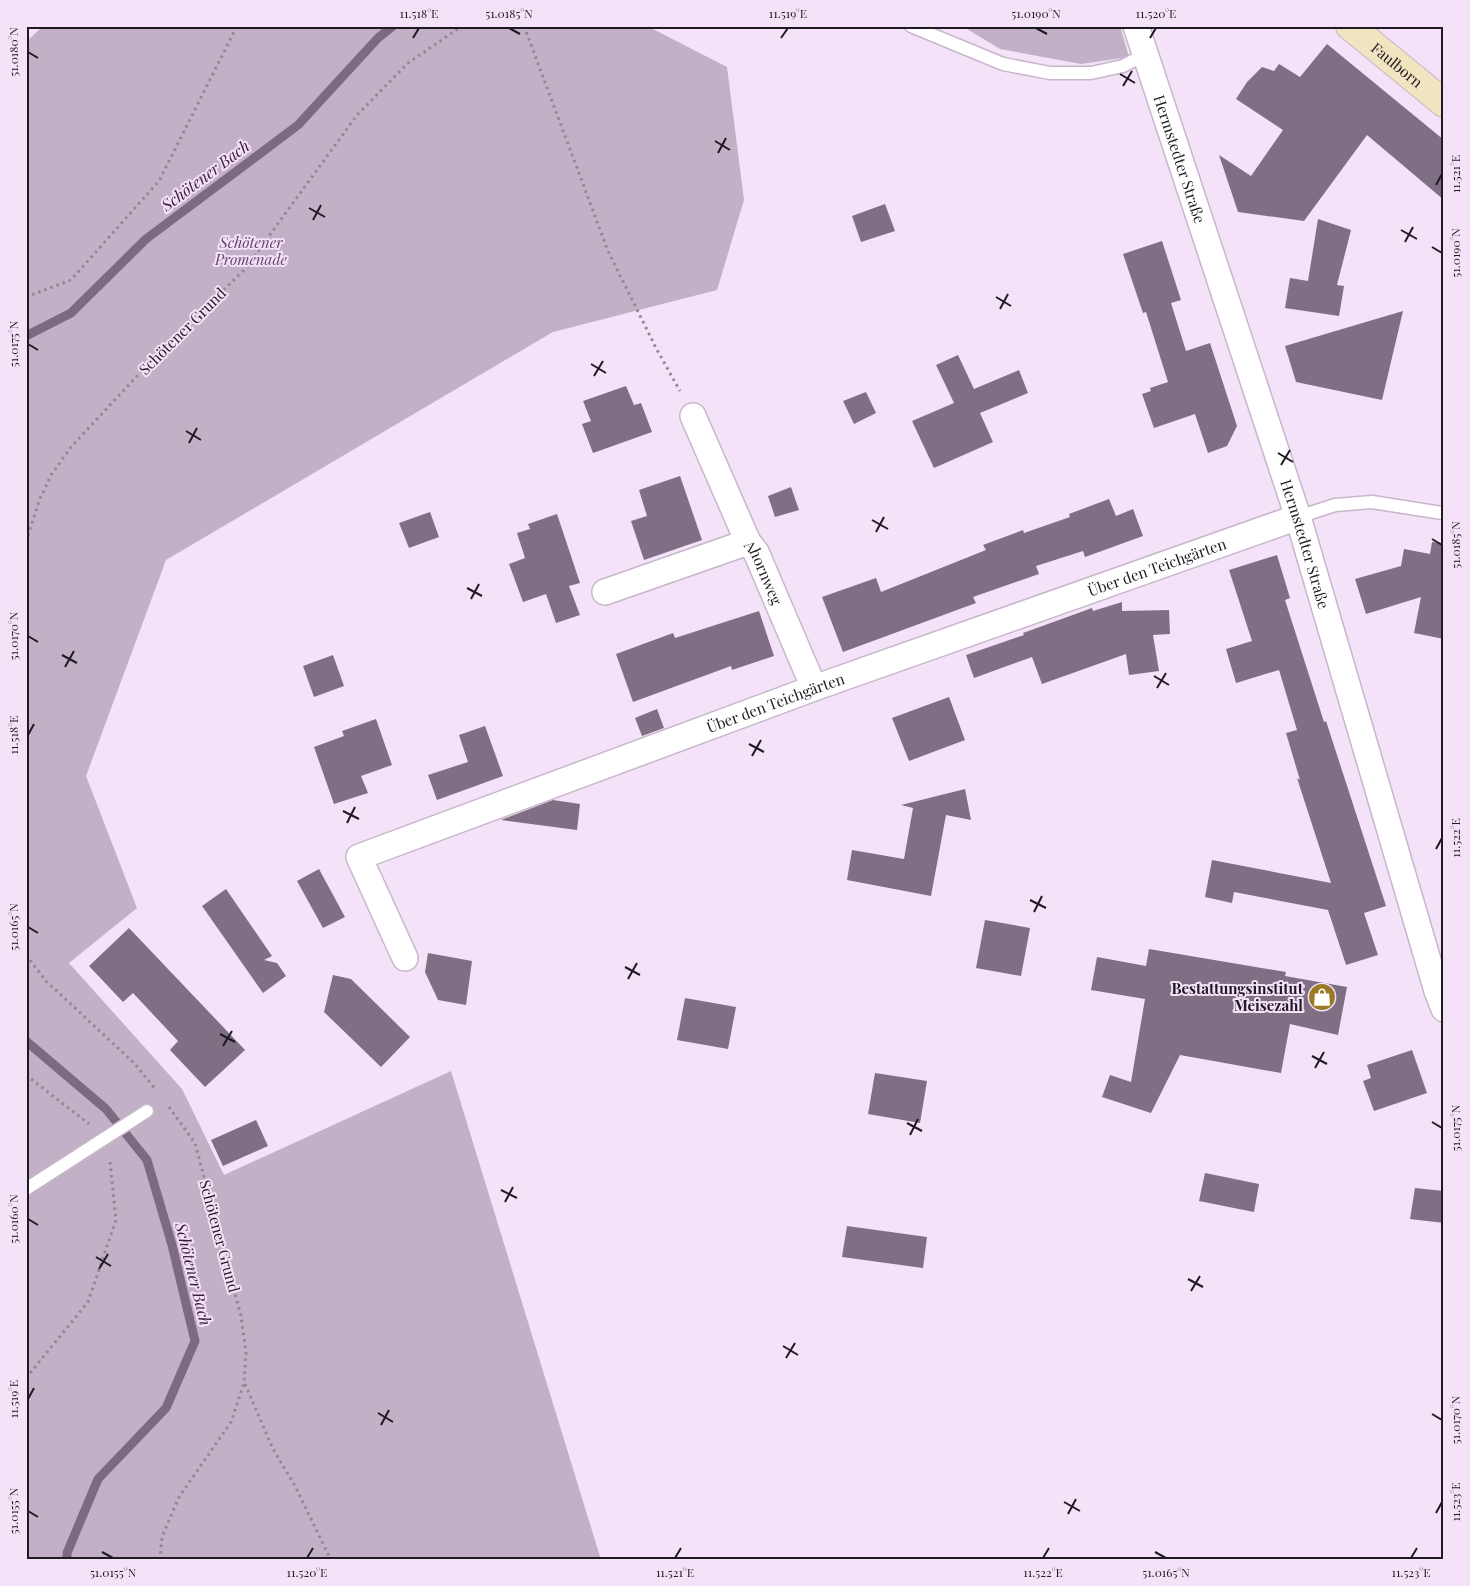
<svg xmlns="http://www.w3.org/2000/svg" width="1470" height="1586" viewBox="0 0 1470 1586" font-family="'Playfair Display',serif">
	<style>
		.green { fill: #c2b0c7 }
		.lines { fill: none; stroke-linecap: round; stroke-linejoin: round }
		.stream { stroke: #7b6a80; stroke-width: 9 }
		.building { fill: #7f6f84 }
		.lane-casing { stroke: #c8b6cc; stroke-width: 15 }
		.street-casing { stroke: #c8b6cc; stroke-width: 28 }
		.secondary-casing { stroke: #c8b6cc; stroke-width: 30 }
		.path { stroke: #938696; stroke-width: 3; stroke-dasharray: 2.5 4; stroke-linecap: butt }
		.lane { stroke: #fff; stroke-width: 12 }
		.street { stroke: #fff; stroke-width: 25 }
		.secondary { stroke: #f1e4c0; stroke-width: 28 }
		.ticks { fill: none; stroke: #1f1921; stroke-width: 2 }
		.labels { text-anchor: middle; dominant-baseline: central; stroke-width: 4; stroke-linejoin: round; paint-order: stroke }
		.street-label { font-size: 15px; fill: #1f1921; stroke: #f4e2f9 }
		.park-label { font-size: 15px; font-style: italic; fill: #64436d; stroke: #f4e2f9 }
		.poi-label { font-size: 15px; font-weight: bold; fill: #1f1921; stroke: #f4e2f9; text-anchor: end }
		.water-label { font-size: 16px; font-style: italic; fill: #3c1c43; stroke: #f4e2f9 }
		.neatline { fill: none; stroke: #1f1921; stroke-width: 2 }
		.ticks-label { font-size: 12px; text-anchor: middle; fill: #1f1921 }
	</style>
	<rect width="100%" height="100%" fill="#f4e2f9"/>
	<g class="green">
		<polygon points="43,26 647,26 727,67 744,200 717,290 553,332 166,560 86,776 137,908 69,963 182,1089 224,1175 451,1071 601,1560 26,1560 26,42"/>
		<polygon points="962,26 1120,26 1129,57 1081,64 1000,49"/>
	</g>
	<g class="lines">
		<g class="stream">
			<polyline points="26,336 71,313 146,239 298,125 378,38 393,26"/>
			<polyline points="26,1041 106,1109 147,1160 172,1245 195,1341 166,1408 98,1479 67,1553 67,1560"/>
		</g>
	</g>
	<g class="building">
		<polygon points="1327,44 1444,140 1444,200 1367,135 1304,221 1238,212 1219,155 1251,176 1283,130 1236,99 1247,82 1262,67 1274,71 1279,64 1300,77"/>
		<polygon points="885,204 895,231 861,242 852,216"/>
		<polygon points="1318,219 1351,230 1337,285 1344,286 1339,316 1285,308 1290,278 1308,281"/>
		<polygon points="1162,241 1181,300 1171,303 1186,351 1210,343 1237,426 1227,446 1208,453 1195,414 1154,428 1142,394 1151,391 1150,388 1168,382 1146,312 1143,313 1123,254"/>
		<polygon points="1403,311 1382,400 1296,382 1285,346"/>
		<polygon points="958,355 974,389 1019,370 1028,393 980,413 993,442 934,468 912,421 954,403 936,365"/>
		<polygon points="626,386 634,405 641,403 652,432 593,453 582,424 591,421 583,401"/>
		<polygon points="866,392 876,413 854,424 843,401"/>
		<polygon points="680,476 702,540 644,560 631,521 647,516 639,490"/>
		<polygon points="791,487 799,510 775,517 768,496"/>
		<polygon points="1109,499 1116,516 1133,509 1143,536 1085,557 1083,551 1036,566 1039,574 973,597 976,603 843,652 822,597 876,578 881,592 986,550 983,545 1023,530 1024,533 1070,517 1069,514"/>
		<polygon points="430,512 439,537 409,548 399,523"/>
		<polygon points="557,514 580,583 569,586 580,615 556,623 546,594 523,602 509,564 525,558 517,533 530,529 528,524"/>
		<polygon points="1432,542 1444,543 1444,639 1414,633 1421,597 1366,614 1355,579 1401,566 1404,549 1430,554"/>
		<polygon points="1277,555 1290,598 1285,600 1324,722 1326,721 1386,906 1364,913 1378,955 1346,965 1328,910 1234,892 1232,903 1205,897 1212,860 1331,883 1297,778 1300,780 1286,733 1297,730 1279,670 1236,683 1226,649 1252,641 1229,570"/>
		<polygon points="1122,602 1122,611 1169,610 1170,634 1153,635 1159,671 1129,675 1126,654 1042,684 1032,657 974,678 966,655 1024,635 1023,633 1092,608 1093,611"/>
		<polygon points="759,611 774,656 732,670 731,666 633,702 616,654 673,633 675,638"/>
		<polygon points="333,655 344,686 314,697 303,666"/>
		<polygon points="949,697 965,740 909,761 892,718"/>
		<polygon points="657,709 664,728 642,736 635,718"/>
		<polygon points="376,719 392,765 361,776 368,793 334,804 314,747 344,736 342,731"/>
		<polygon points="485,726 503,776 437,800 428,775 468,762 459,735"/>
		<polygon points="965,789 971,820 946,815 931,896 847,880 852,850 904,859 913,808 901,805"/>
		<polygon points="553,800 580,804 577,830 501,820"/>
		<polygon points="319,869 345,917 323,928 297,881"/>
		<polygon points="226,889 272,956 264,960 277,963 286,976 263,993 202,906"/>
		<polygon points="985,920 1030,928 1021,976 976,968"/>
		<polygon points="129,928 245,1050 205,1087 170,1050 178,1041 133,993 123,1002 89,966"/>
		<polygon points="1149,949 1286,972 1285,976 1347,987 1338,1035 1290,1024 1281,1073 1180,1055 1151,1113 1102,1097 1110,1075 1131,1082 1145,999 1091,990 1097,957 1146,966"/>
		<polygon points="428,953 472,961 466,1005 438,1000 425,972"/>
		<polygon points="333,975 351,979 410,1037 381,1067 324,1012"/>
		<polygon points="685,998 736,1007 728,1049 677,1040"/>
		<polygon points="1412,1050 1427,1093 1374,1111 1363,1081 1371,1078 1367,1065"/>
		<polygon points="875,1073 927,1081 920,1123 868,1114"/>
		<polygon points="256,1120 268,1146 223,1166 211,1140"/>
		<polygon points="1205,1173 1259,1184 1254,1212 1199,1201"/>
		<polygon points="1415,1188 1444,1191 1444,1223 1410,1219"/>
		<polygon points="847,1226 927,1237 923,1268 842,1257"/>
	</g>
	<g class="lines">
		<g class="lane-casing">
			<g id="lane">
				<polyline points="911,26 1003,64 1050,73 1091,73 1123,66 1144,55"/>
				<polyline points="1298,517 1335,505 1372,502 1442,513"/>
				<polyline points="26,1189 147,1111"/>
			</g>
		</g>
		<g class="street-casing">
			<g id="street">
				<path id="s1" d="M1136,26l162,491 139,474 7,18"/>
				<polyline points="693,416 748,542"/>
				<path id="s2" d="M605,592l143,-50 8,10 58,136"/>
				<path id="s3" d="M405,958l-46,-101 455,-169 484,-171"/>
			</g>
		</g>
		<g class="secondary-casing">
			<g id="secondary">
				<path id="s4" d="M1350,26l94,77"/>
			</g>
		</g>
		<g class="path">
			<polyline points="524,26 608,251 656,348 680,391"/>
			<polyline points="26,297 71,280 159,181 237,26"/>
			<polyline points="26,542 39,501 51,475 71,447 150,362 245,269 357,115 408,63 462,26"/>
			<polyline points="26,955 46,981 134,1063 156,1090"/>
			<polyline points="26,1075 89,1124"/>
			<polyline points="26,1378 88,1302 116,1220 110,1161"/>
			<polyline points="245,1384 273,1449 295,1486 331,1560"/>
			<polyline points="160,1560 162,1537 179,1497 231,1422 244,1383 246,1352 241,1316 195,1143 169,1107"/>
		</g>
		<use href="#lane" class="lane"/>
		<use href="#street" class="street"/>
		<use href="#secondary" class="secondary"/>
	</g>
	<path class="ticks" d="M509,28l11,6M1036,28l11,6M413,38l6,-10M781,38l7,-10M1150,38l6,-10M28,52l10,6M1120,74l15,9M1123,86l9,-15M715,141l15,9M718,153l8,-15M1436,185l6,-11M309,208l16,9M313,220l8,-15M1401,230l16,9M1405,242l8,-15M1432,247l10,6M996,297l15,9M1000,309l8,-15M28,344l10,6M591,364l15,9M594,376l9,-15M186,431l15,9M189,443l8,-15M1278,453l15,9M1281,465l9,-15M872,520l16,9M876,532l8,-15M1432,539l10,6M467,588l15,8M471,599l8,-15M28,636l10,6M62,655l15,8M65,667l9,-16M1154,676l15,9M1157,688l9,-15M28,735l6,-11M749,744l15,8M752,756l9,-16M343,811l16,8M347,823l8,-16M1436,849l6,-11M1030,900l16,8M1034,912l8,-16M28,927l10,6M625,967l15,8M628,979l9,-16M220,1034l15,8M223,1046l9,-15M1312,1056l15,8M1315,1068l9,-16M1432,1122l10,6M907,1123l15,8M910,1135l8,-16M501,1190l16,8M505,1202l8,-15M28,1219l10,6M96,1257l15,9M99,1269l9,-15M1188,1279l15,8M1191,1291l9,-15M783,1346l15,9M786,1358l9,-15M28,1399l6,-11M378,1413l15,9M1432,1414l10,6M381,1425l8,-15M1064,1502l16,9M28,1511l10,6M1436,1513l6,-11M1068,1514l8,-15M102,1552l11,6M1155,1552l11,6M307,1558l6,-10M675,1558l6,-10M1043,1558l6,-10M1411,1558l6,-10"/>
	<defs>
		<g id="shop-disc" transform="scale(1.4375)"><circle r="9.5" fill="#9a7a23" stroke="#f4e2f9"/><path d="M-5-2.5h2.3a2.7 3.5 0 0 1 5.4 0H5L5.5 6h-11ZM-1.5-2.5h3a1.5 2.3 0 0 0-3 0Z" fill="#fff"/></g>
	</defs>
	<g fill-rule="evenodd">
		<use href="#shop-disc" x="1322" y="997"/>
	</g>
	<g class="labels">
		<g class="street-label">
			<text stroke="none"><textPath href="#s4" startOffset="61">Faulborn</textPath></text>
			<text stroke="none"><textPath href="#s1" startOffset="140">Hermstedter Straße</textPath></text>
			<text transform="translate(182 331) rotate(-45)">Schötener Grund</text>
			<text stroke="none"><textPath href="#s1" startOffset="545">Hermstedter Straße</textPath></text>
			<text stroke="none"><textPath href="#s3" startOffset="960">Über den Teichgärten</textPath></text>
			<text stroke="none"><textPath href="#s2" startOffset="186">Ahornweg</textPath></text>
			<text stroke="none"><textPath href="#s3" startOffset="555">Über den Teichgärten</textPath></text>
			<text transform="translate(220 1236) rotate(75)">Schötener Grund</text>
		</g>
		<g class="park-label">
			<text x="251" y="242">Schötener<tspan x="251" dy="17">Promenade</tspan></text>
		</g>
		<g class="poi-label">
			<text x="1303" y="988">Bestattungsinstitut<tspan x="1303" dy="17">Meisezahl</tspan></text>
		</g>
		<g class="water-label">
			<text transform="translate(205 175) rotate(-37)">Schötener Bach</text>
			<text transform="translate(194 1274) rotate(76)">Schötener Bach</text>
		</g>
	</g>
	<rect width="1470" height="1586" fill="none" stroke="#f4e2f9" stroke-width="55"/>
	<rect x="28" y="28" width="1414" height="1530" class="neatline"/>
	<g class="ticks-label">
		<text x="419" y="18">11.518°E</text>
		<text x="509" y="18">51.0185°N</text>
		<text x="788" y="18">11.519°E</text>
		<text x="1036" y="18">51.0190°N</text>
		<text x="1156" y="18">11.520°E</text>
		<text transform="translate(14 52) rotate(-90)" y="4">51.0180°N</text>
		<text transform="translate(1456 174) rotate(-90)" y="4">11.521°E</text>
		<text transform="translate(1456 253) rotate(-90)" y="4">51.0190°N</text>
		<text transform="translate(14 344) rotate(-90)" y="4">51.0175°N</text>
		<text transform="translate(1456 545) rotate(-90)" y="4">51.0185°N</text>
		<text transform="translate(14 636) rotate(-90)" y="4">51.0170°N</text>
		<text transform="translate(14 735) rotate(-90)" y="4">11.518°E</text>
		<text transform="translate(1456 838) rotate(-90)" y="4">11.522°E</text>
		<text transform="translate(14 927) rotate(-90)" y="4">51.0165°N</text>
		<text transform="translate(1456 1128) rotate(-90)" y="4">51.0175°N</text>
		<text transform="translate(14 1219) rotate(-90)" y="4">51.0160°N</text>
		<text transform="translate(14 1399) rotate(-90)" y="4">11.519°E</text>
		<text transform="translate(1456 1420) rotate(-90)" y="4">51.0170°N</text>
		<text transform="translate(1456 1502) rotate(-90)" y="4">11.523°E</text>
		<text transform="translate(14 1511) rotate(-90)" y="4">51.0155°N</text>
		<text x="113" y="1577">51.0155°N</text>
		<text x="307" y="1577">11.520°E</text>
		<text x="675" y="1577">11.521°E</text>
		<text x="1043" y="1577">11.522°E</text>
		<text x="1166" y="1577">51.0165°N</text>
		<text x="1411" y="1577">11.523°E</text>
	</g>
</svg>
